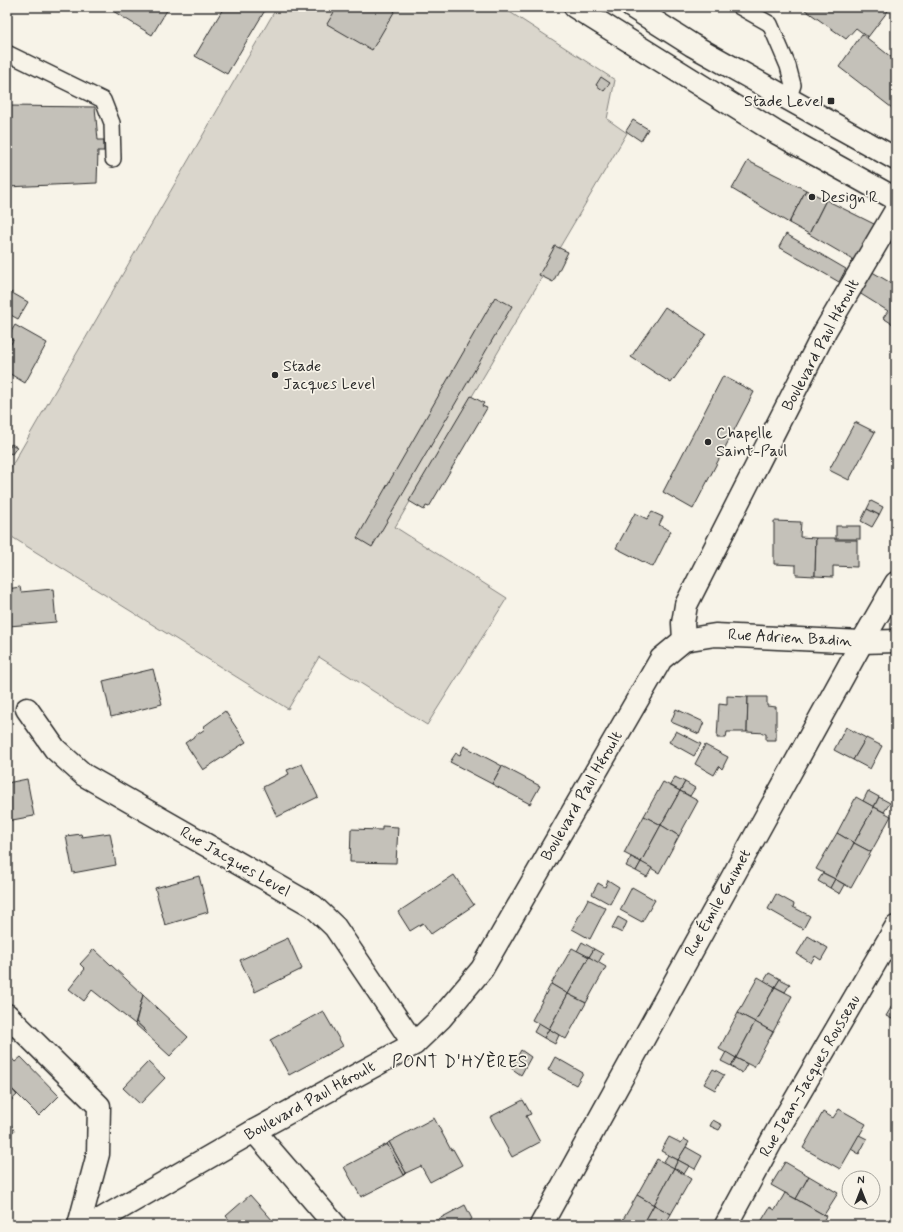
<svg xmlns="http://www.w3.org/2000/svg" width="903" height="1232" viewBox="0 0 903 1232" font-family="Mynerve,sans-serif">
	<style>
		.green { fill: #dad6cc; stroke: #82807c }
		.building { fill: #c4c1b9; stroke: #2b2b2b }
		.lines { fill: none; stroke-linecap: round; stroke-linejoin: round }
		.service-casing { stroke: #2b2b2b; stroke-width: 18 }
		.minor-casing { stroke: #2b2b2b; stroke-width: 25 }
		.secondary-casing { stroke: #2b2b2b; stroke-width: 25 }
		.service { stroke: #f7f3e8; stroke-width: 15 }
		.minor { stroke: #f7f3e8; stroke-width: 22 }
		.secondary { stroke: #f7f3e8; stroke-width: 22 }
		.poi-dot { fill: #2b2b2b; stroke: #f7f3e8; stroke-width: 1.5 }
		.labels { text-anchor: middle; dominant-baseline: central; stroke-width: 3.5; stroke-linejoin: round; paint-order: stroke }
		.poi-label { font-size: 16px; fill: #2b2b2b; stroke: #f7f3e8; text-anchor: start }
		.street-label { font-size: 16px; fill: #2b2b2b; stroke: #f7f3e8 }
		.neighbourhood-label { font-size: 17px; letter-spacing: 1px; fill: #2b2b2b; stroke: #f7f3e8 }
	</style>
	<rect width="100%" height="100%" fill="#f7f3e8"/>
	<filter id="ink" filterUnits="userSpaceOnUse"><feTurbulence type="fractalNoise" baseFrequency=".025" numOctaves="2"/><feDisplacementMap in="SourceGraphic" scale="8" xChannelSelector="R" yChannelSelector="G"/><feConvolveMatrix kernelMatrix="1 2 1 2 8 2 1 2 1" color-interpolation-filters="sRGB"/></filter>
	<g filter="url(#ink)">
		<polygon class="green" points="277,7 502,7 615,80 607,119 627,133 395,527 507,598 427,725 319,657 288,709 7,534 7,474"/>
		<g class="building">
			<polygon points="116,7 169,7 152,35 113,11"/>
			<polygon points="224,7 267,7 227,74 195,56"/>
			<polygon points="337,7 397,7 372,50 327,24"/>
			<polygon points="801,7 891,7 868,37 856,28 846,39"/>
			<polygon points="862,34 896,61 896,111 839,67"/>
			<polygon points="601,77 610,83 604,91 596,85"/>
			<polygon points="7,106 95,107 98,140 104,140 104,151 98,151 97,183 7,187"/>
			<polygon points="633,120 648,129 641,141 626,131"/>
			<polygon points="748,161 806,190 789,223 732,189"/>
			<polygon points="806,190 826,200 809,234 789,223"/>
			<polygon points="826,200 876,225 857,262 809,234"/>
			<polygon points="786,234 846,269 839,282 779,247"/>
			<polygon points="555,246 568,252 553,282 539,275"/>
			<polygon points="869,270 896,286 896,326 883,318 888,311 856,291"/>
			<polygon points="7,290 28,302 18,319 7,313"/>
			<polygon points="495,297 512,306 372,547 357,538"/>
			<polygon points="665,307 706,334 671,383 631,357"/>
			<polygon points="15,325 47,343 25,383 7,372 7,351 13,340 8,337"/>
			<polygon points="8,337 13,340 7,351 7,339"/>
			<polygon points="723,376 754,392 693,509 663,492"/>
			<polygon points="471,396 484,403 482,406 487,408 429,507 426,506 424,510 409,501"/>
			<polygon points="855,422 875,432 849,480 829,470"/>
			<polygon points="11,444 17,447 12,454 7,452"/>
			<polygon points="871,501 883,507 879,515 867,509"/>
			<polygon points="867,509 879,515 872,527 861,521"/>
			<polygon points="652,512 663,517 659,525 671,531 653,567 616,548 635,513 647,519"/>
			<polygon points="774,521 801,522 800,537 816,538 815,576 796,575 796,565 774,564"/>
			<rect x="836" y="526" width="24" height="13"/>
			<polygon points="816,538 835,538 835,540 857,540 857,567 833,566 833,577 815,576"/>
			<polygon points="20,587 21,592 53,589 56,622 9,626 7,589"/>
			<polygon points="153,669 162,704 111,717 103,681"/>
			<polygon points="727,696 748,697 747,732 727,732 726,738 717,738 719,704 727,705"/>
			<polygon points="748,697 767,697 767,706 776,707 776,740 766,740 766,733 747,732"/>
			<polygon points="676,709 704,722 699,734 671,722"/>
			<polygon points="225,711 246,742 203,770 185,743 205,729 203,727"/>
			<polygon points="846,727 866,738 853,760 834,750"/>
			<polygon points="676,731 701,744 694,756 669,742"/>
			<polygon points="866,738 882,746 870,769 853,760"/>
			<polygon points="705,745 728,757 722,769 719,766 714,775 695,764"/>
			<polygon points="464,746 502,766 492,784 450,762 456,753 460,755"/>
			<polygon points="302,764 318,797 277,817 263,787 289,774 287,770"/>
			<polygon points="502,766 540,786 530,804 492,784"/>
			<polygon points="675,777 685,782 680,791 670,785"/>
			<polygon points="27,779 34,816 7,821 7,783"/>
			<polygon points="663,782 680,791 661,825 644,816"/>
			<polygon points="685,782 695,788 690,796 680,791"/>
			<polygon points="680,791 698,801 679,836 661,825"/>
			<polygon points="868,791 879,797 874,807 863,801"/>
			<polygon points="856,797 874,807 854,843 837,833"/>
			<polygon points="879,797 890,803 884,812 874,807"/>
			<polygon points="874,807 891,816 871,852 854,843"/>
			<polygon points="644,816 661,825 641,862 624,853"/>
			<polygon points="661,825 679,836 659,873 641,862"/>
			<polygon points="382,826 398,827 396,863 350,862 351,829 382,830"/>
			<polygon points="110,833 116,865 73,873 66,836 81,834 82,837"/>
			<polygon points="837,833 854,843 835,879 816,869"/>
			<polygon points="854,843 871,852 851,888 835,879"/>
			<polygon points="631,857 641,862 636,871 626,866"/>
			<polygon points="641,862 652,868 647,877 636,871"/>
			<polygon points="823,873 835,879 830,888 818,881"/>
			<polygon points="454,875 474,905 431,934 423,923 410,931 398,912"/>
			<polygon points="199,876 208,912 165,925 155,888"/>
			<polygon points="835,879 845,885 840,894 830,888"/>
			<polygon points="608,880 619,887 610,904 592,894 598,883 605,887"/>
			<polygon points="632,887 655,900 642,922 620,910"/>
			<polygon points="776,894 794,904 793,907 810,916 803,929 768,909"/>
			<polygon points="588,899 606,908 590,939 572,929"/>
			<polygon points="618,917 627,922 622,933 612,928"/>
			<polygon points="808,936 828,948 821,960 815,956 811,963 797,954"/>
			<polygon points="288,938 302,969 255,992 240,960"/>
			<polygon points="582,942 594,949 589,957 577,951"/>
			<polygon points="572,948 589,957 568,994 551,984"/>
			<polygon points="94,949 143,995 135,1024 92,990 84,1001 69,989 85,969 80,964"/>
			<polygon points="594,949 603,954 598,963 589,957"/>
			<polygon points="589,957 606,967 586,1003 568,994"/>
			<polygon points="769,973 780,979 775,987 764,981"/>
			<polygon points="758,977 775,987 755,1022 738,1013"/>
			<polygon points="780,979 790,984 785,992 775,987"/>
			<polygon points="551,984 568,994 549,1029 532,1020"/>
			<polygon points="775,987 792,996 773,1032 755,1022"/>
			<polygon points="568,994 586,1003 566,1039 549,1029"/>
			<polygon points="143,995 188,1037 170,1056 145,1033 146,1031 136,1022"/>
			<polygon points="896,999 896,1021 886,1016"/>
			<polygon points="323,1011 343,1046 289,1075 270,1040"/>
			<polygon points="738,1013 755,1022 736,1058 719,1049"/>
			<polygon points="136,1022 146,1031 145,1033 135,1024"/>
			<polygon points="755,1022 773,1032 754,1067 736,1058"/>
			<polygon points="539,1023 549,1029 544,1038 534,1032"/>
			<polygon points="549,1029 559,1035 555,1044 544,1038"/>
			<polygon points="521,1050 531,1057 521,1075 511,1068"/>
			<polygon points="726,1052 736,1058 731,1066 721,1061"/>
			<polygon points="7,1053 15,1062 21,1057 59,1096 39,1116 7,1084"/>
			<polygon points="555,1057 583,1073 576,1085 548,1070"/>
			<polygon points="736,1058 747,1064 742,1073 731,1066"/>
			<polygon points="148,1062 165,1078 140,1104 123,1088"/>
			<polygon points="713,1069 724,1075 715,1090 704,1084"/>
			<polygon points="7,1084 17,1095 7,1104"/>
			<polygon points="523,1100 531,1114 526,1116 540,1142 512,1157 490,1117"/>
			<polygon points="839,1109 866,1124 840,1169 803,1148 823,1112 833,1118"/>
			<polygon points="7,1116 14,1131 7,1135"/>
			<polygon points="434,1118 451,1150 453,1149 462,1165 430,1182 421,1166 406,1173 389,1142"/>
			<polygon points="713,1120 722,1125 719,1130 710,1126"/>
			<polygon points="859,1135 867,1139 859,1154 851,1149"/>
			<polygon points="669,1137 681,1143 684,1139 689,1142 678,1160 661,1151"/>
			<polygon points="389,1142 406,1173 404,1175 387,1144"/>
			<polygon points="387,1144 404,1175 361,1197 344,1167"/>
			<polygon points="686,1147 702,1156 695,1169 678,1160"/>
			<polygon points="668,1155 678,1160 674,1168 663,1163"/>
			<polygon points="657,1159 674,1168 654,1205 637,1195"/>
			<polygon points="678,1160 689,1166 684,1174 674,1168"/>
			<polygon points="785,1162 809,1176 796,1199 771,1185"/>
			<polygon points="674,1168 691,1179 671,1214 654,1205"/>
			<polygon points="809,1176 838,1193 824,1215 796,1199"/>
			<polygon points="785,1193 826,1216 821,1225 759,1225 770,1207 775,1210"/>
			<polygon points="250,1195 274,1222 270,1225 225,1225 230,1221 226,1216"/>
			<polygon points="637,1195 654,1205 643,1225 620,1225"/>
			<polygon points="465,1205 472,1219 468,1222 470,1225 434,1225 433,1222"/>
			<polygon points="654,1205 671,1214 665,1225 643,1225"/>
		</g>
		<g class="lines">
			<g class="service-casing">
				<g id="service">
					<polyline points="740,7 770,24 788,66 793,85 788,100"/>
					<polyline points="7,53 103,100 112,123 113,159"/>
				</g>
			</g>
			<g class="minor-casing">
				<g id="minor">
					<polyline points="684,640 683,623 686,605 825,331 896,210"/>
					<polyline points="27,709 55,749 84,775 313,906 335,927 414,1044"/>
					<polyline points="7,1015 99,1106 98,1154 79,1225"/>
					<polyline points="254,1131 335,1225"/>
					<polyline points="91,1225 254,1131 414,1044 441,1018 482,969 661,659 684,640 715,635 862,642 896,641"/>
					<polyline points="541,1225 862,642 896,583"/>
					<polyline points="726,1225 776,1133 896,927"/>
				</g>
			</g>
			<g class="secondary-casing">
				<g id="secondary">
					<polyline points="575,7 777,133 896,199"/>
					<polyline points="632,7 692,45 896,159"/>
				</g>
			</g>
			<use href="#service" class="service"/>
			<use href="#minor" class="minor"/>
			<use href="#secondary" class="secondary"/>
		</g>
	</g>
	<g class="poi-dot">
		<rect x="827" y="97" width="8" height="8" rx="2"/>
		<circle cx="812" cy="197" r="4"/>
		<circle cx="275" cy="375" r="4"/>
		<circle cx="708" cy="442" r="4"/>
	</g>
	<g class="labels">
		<g class="poi-label">
			<text x="823" y="101" text-anchor="end">Stade Level</text>
			<text x="820" y="197">Design'R</text>
			<text x="283" y="366">Stade<tspan x="283" dy="18">Jacques Level</tspan></text>
			<text x="716" y="433">Chapelle<tspan x="716" dy="18">Saint-Paul</tspan></text>
		</g>
		<g class="street-label">
			<text transform="translate(821 345) rotate(-62)">Boulevard Paul Héroult</text>
			<text transform="translate(790 638) rotate(3)">Rue Adrien Badin</text>
			<text transform="translate(582 796) rotate(-60)">Boulevard Paul Héroult</text>
			<text transform="translate(235 862) rotate(30)">Rue Jacques Level</text>
			<text transform="translate(718 903) rotate(-61)">Rue Émile Guimet</text>
			<text transform="translate(810 1076) rotate(-60)">Rue Jean-Jacques Rousseau</text>
			<text transform="translate(310 1101) rotate(-29)">Boulevard Paul Héroult</text>
		</g>
		<g class="neighbourhood-label">
			<text x="460" y="1062">PONT D'HYÈRES</text>
		</g>
	</g>
	<rect width="903" height="1232" fill="none" stroke="#f7f3e8" stroke-width="24"/>
	<rect x="12" y="12" width="879" height="1208" fill="none" stroke="#2b2b2b" stroke-width="1.5" filter="url(#ink)"/>
	<g transform="translate(861 1190)"><circle r="19" fill="#f7f3e8" stroke="#a5a39c"/>
	<path d="M0-3L7 15L0 10L-7 15Z" fill="#2b2b2b"/>
	<text y="-6" font-size="11" font-weight="bold" text-anchor="middle" fill="#2b2b2b">N</text>
	</g>
</svg>
